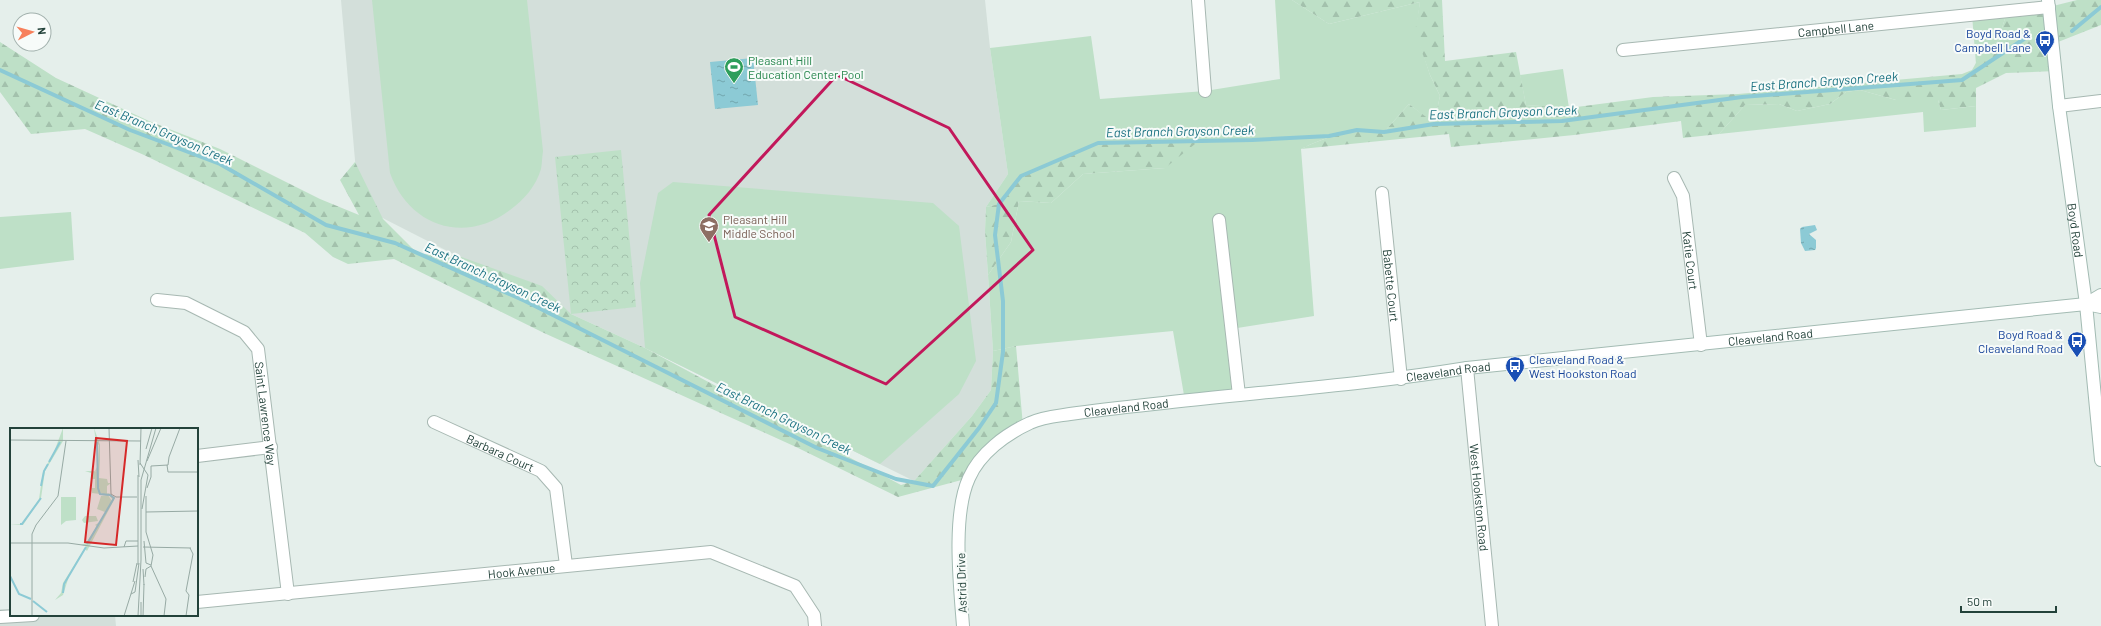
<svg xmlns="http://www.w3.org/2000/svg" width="2101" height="626" viewBox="0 0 2101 626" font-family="Barlow,sans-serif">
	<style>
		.built { fill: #d3dfda }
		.grass { fill: #bee0c7 }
		.forest { fill: url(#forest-firs) }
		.park { fill: url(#park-crowns) }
		.water { fill: url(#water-ripples) }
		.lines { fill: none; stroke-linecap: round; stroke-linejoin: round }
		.stream { stroke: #8ccad5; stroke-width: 4 }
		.street-casing { stroke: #a7b8b2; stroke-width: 14 }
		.secondary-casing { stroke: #a3bbb3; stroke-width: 14 }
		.street { stroke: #fff; stroke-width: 12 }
		.secondary { stroke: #fff; stroke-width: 12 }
		.marked { fill: none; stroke: #c2185b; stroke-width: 3; stroke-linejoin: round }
		.labels { text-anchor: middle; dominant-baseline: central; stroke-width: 4; stroke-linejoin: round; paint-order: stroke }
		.street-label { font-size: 12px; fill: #23423a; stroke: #f7fbf9 }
		.transit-label { font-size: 12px; fill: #164399; stroke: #f7fbf9; text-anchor: end }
		.leisure-label { font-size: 12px; fill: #27864d; stroke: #f7fbf9; text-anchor: start }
		.education-label { font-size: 12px; fill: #785e54; stroke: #f7fbf9; text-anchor: start }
		.water-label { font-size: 13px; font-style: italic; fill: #1a7181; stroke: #f7fbf9 }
		.inset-river { fill: none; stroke: #8ccad5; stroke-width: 2 }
		.inset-road { fill: none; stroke: #97aaa4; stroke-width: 1 }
		.view { fill: #d62828; fill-opacity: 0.15; stroke: #d62828; stroke-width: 2 }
		.inset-edge { fill: none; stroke: #23423a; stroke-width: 2 }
	</style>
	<defs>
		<pattern id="forest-firs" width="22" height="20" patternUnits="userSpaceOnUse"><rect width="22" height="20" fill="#bee0c7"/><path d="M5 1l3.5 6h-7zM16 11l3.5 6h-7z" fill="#a3c1ac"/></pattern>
		<pattern id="park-crowns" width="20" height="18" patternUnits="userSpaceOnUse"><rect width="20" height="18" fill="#bee0c7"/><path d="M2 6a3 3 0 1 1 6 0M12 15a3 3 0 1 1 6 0" fill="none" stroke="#a3c1ac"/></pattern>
		<pattern id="water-ripples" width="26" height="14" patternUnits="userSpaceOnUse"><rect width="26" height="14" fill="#8ccad5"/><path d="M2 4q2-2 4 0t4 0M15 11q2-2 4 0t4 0" fill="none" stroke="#72a6ae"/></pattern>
	</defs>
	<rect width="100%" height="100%" fill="#e5efeb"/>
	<g class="built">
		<polygon points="341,0 985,0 990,48 1008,174 986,207 985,231 993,351 991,390 972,416 914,481 645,348 571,314 359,206"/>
		<polygon points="0,609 11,609 11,615 115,615 116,626 0,626"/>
	</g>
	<g class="grass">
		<path d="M372,0h155l16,151c-1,6 -1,13 -2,18 -5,17 -17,31 -31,41 -46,35 -101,16 -120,-37z"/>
		<path d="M1275,0h17l37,24 91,-22 -4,30 14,43 10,21 -6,28 -25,-20 -25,28c-35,-2 -52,2 -83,17l13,167 -83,13 8,66 -54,6 -12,-70 -157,15 -23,5 -5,-76 23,-33 8,-41 32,2 32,-29 82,-6 -110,-6 -34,14 -22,28 -13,3 22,-33 -18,-126 101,-12 9,63 105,-8 75,-12z"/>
		<polygon points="2007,12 1998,41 1982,52 1976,64 1972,15"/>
		<polygon points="1563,69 1569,108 1526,105 1520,75"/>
		<polygon points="1860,90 1896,100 1938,100 1941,110 1976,106 1976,127 1924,132 1923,112 1719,134 1745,105 1779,104 1797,111 1830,104 1846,92"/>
		<polygon points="673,182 933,203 959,226 976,361 959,394 880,464 645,348 640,283 658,193"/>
		<polygon points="71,212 74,260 0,269 0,217"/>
	</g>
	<g class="forest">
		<path d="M1292,0h150l3,61 71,-9 10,53 43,3 84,-11 85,-3 224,-20 10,-4 10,-18 16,-11 9,-29 42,-5 28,-7h24v25l-48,19 3,27 -50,2 -30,15v18l-35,4 -3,-10h-42l-36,-10 -14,2 -16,12 -33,7 -18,-7 -34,1 -26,29 -36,4 -2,-17 -107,14 -123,12 -2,-13 -148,15c31,-15 48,-19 83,-17l25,-28 25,19 6,-27 -10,-21 -15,-43 5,-30 -91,22z"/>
		<polygon points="0,42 56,78 149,121 220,149 320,199 359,215 340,180 355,162 383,219 418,254 456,255 542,286 571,314 645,348 901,485 914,481 972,416 991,390 993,351 1016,346 1023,426 1003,437 969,478 898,497 796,447 544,333 394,259 348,264 333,257 305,233 144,155 85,129 31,134 0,92"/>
		<polygon points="1200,140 1165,168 1083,174 1051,203 1019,201 1011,242 988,275 985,231 986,207 999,204 1021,176 1098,143"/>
	</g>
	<polygon class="park" points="621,150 636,307 571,314 555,157"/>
	<g class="water">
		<polygon points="753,58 758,105 715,109 710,62"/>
		<polygon points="1815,225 1817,230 1809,234 1816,240 1816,248 1815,250 1805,251 1801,243 1800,229 1802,227"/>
	</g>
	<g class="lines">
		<g class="stream">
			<polyline points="2072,31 2101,7"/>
			<polyline points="0,70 130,130 220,164 326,225 395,243 525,301 817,448 896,479 933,486 979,428 996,403 1003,352 1003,301 995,235 999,204 1021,176 1098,143 1252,140 1329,136 1357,130 1384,132 1434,124 1562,121 1742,97 1962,80 2024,39"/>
		</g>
		<g class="street-casing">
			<g id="street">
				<polyline points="1198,0 1205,91"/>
				<path id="s1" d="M1623,50l426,-43"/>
				<polyline points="2059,106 2101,101"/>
				<path id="s2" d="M1674,178l9,18 18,149"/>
				<path id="s3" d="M1382,193l19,186"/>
				<polyline points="1219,220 1239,395"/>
				<path id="s4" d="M157,300l29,3 58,29 14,17 30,245"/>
				<path id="s5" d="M1467,368l25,258"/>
				<path id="s6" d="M434,422l107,49 15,17 10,77"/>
				<polyline points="197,456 271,447"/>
				<path id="s7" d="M197,602l514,-50 84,34 19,29 1,11"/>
				<polyline points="0,617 33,615"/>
			</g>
		</g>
		<g class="secondary-casing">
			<g id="secondary">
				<path id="s8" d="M2048,0l11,106 27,198 15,156"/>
				<polyline points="2086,304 2101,295"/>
				<path id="s9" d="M963,626c-3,-40 -11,-111 6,-148 11,-25 37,-44 61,-55 12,-6 27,-7 40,-9 28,-4 56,-7 84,-10 104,-12 209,-19 313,-36l619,-64 15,3"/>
			</g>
		</g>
		<use href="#street" class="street"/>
		<use href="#secondary" class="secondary"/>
	</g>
	<path class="marked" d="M837,75l112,53 84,122 -147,134 -151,-67 -26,-102z"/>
	<defs>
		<g id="bus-pin" transform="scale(1)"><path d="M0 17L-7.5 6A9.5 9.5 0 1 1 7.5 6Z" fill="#1a4fb4" stroke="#f7fbf9"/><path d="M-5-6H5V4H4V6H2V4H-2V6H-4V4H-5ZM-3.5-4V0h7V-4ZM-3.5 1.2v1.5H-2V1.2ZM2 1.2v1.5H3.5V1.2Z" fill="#fff"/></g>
		<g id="stadium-pin" transform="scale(1)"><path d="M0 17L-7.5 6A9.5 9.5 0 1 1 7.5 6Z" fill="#2e9e5b" stroke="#f7fbf9"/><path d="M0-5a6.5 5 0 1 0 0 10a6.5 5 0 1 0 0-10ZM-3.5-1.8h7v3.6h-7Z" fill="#fff"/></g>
		<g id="school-pin" transform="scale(1)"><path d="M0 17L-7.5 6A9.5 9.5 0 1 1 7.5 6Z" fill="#8d6e63" stroke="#f7fbf9"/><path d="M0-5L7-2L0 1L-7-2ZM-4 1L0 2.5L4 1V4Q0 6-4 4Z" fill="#fff"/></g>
	</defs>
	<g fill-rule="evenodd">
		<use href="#bus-pin" x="2045" y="40"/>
		<use href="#stadium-pin" x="734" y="67"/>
		<use href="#school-pin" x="709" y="226"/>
		<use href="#bus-pin" x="2077" y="341"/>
		<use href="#bus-pin" x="1515" y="366"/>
	</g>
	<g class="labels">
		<g class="street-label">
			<text stroke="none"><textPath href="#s1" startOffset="214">Campbell Lane</textPath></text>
			<text stroke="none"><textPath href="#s8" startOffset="232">Boyd Road</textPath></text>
			<text stroke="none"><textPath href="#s2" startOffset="85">Katie Court</textPath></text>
			<text stroke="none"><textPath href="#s3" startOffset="93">Babette Court</textPath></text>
			<text stroke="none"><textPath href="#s9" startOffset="979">Cleaveland Road</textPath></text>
			<text stroke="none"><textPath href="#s9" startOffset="655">Cleaveland Road</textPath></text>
			<text stroke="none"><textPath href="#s9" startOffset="331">Cleaveland Road</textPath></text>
			<text stroke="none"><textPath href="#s4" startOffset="181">Saint Lawrence Way</textPath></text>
			<text stroke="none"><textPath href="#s6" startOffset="73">Barbara Court</textPath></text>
			<text stroke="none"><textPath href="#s5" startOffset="130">West Hookston Road</textPath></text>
			<text stroke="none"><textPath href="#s7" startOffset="326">Hook Avenue</textPath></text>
			<text transform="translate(961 583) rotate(-92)">Astrid Drive</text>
		</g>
		<g class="transit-label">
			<text x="2031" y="33">Boyd Road &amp;<tspan x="2031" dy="14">Campbell Lane</tspan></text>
			<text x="2063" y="334">Boyd Road &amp;<tspan x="2063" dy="14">Cleaveland Road</tspan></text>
			<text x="1529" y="359" text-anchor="start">Cleaveland Road &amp;<tspan x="1529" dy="14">West Hookston Road</tspan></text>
		</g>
		<g class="leisure-label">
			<text x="748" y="60">Pleasant Hill<tspan x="748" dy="14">Education Center Pool</tspan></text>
		</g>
		<g class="education-label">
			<text x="723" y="219">Pleasant Hill<tspan x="723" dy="14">Middle School</tspan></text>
		</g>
		<g class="water-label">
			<text transform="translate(1824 81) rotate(-4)">East Branch Grayson Creek</text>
			<text transform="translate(1503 112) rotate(-2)">East Branch Grayson Creek</text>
			<text transform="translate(1180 131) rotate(-1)">East Branch Grayson Creek</text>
			<text transform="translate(164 132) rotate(23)">East Branch Grayson Creek</text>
			<text transform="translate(493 277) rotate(25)">East Branch Grayson Creek</text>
			<text transform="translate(784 418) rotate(26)">East Branch Grayson Creek</text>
		</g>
	</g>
	<g transform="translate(10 428)">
		<rect width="188" height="188" fill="#e5efeb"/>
		<path d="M87,43l2,7 8,1 1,4h3l-4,3v9l-7,-2 -1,-8 1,9 -8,-1v-5h3v-9h-4l1,-7zM91,68l7,-1 4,6 -7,11 -8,-3zM75,88h11l2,5 -14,2 -2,-3z" fill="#bee0c7"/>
		<path d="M53,0v13l-18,30 -4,27 -18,27 -13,-1h12l17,-25 4,-27 11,-20zM84,0l6,17v15l-1,18 -2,-7 -4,1 -2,7v-6l-6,-2h10l3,-6 1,-20 -3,-2zM97,65l4,1 3,6 -27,51 -2,-2 -15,24 -7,22 -8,5 6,-7 2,-10 23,-37 -5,-1 5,-2 11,-17 -2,-1 5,-3 13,-22z" fill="#bee0c7"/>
		<path d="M51,69h15v23l-10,1 -5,4z" fill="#bee0c7"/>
		<path class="inset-river" d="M39,34l11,-20M31,58l3,-15 4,-7M10,96h2l19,-26M77,116l27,-46 -4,-3 -10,-1 -2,-6 -1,-46M0,148l9,18 12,5M53,165l1,-9 22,-37M23,173l14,11"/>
		<path class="inset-road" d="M99,0l2,66 5,3h21M0,12l131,1M136,21l6,-21M128,32l1,17M137,33l14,-33M130,35l8,12 -6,34M130,37l1,-37M157,37l1,7h30M141,38l17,-1 1,-8 11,-29M137,60l4,-11v-11M136,68v36l7,23 -2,11 15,33 -2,17M136,84l52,-1M134,113l2,22 5,2M0,115h58l36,5 34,-2M114,119l2,-6h12M133,119l48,1M128,137v-90M133,141l1,16M135,149l1,-8 5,-3M123,154l4,-19M121,166l4,-2 4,-29M22,188v-82l4,-9 22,-29 8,-55M114,188l11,-35M128,188l3,-56v-80l15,-52M131,188v-14M133,188l1,-32M176,188l3,-21 -3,-4 7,-37 -3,-6"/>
		<path class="view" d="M86,10l31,3 -11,104 -31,-3z"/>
		<rect width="188" height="188" class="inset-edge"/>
	</g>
	<g transform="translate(32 32) rotate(84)"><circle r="19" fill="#f7fbf9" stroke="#a2b1ad"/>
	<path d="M0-3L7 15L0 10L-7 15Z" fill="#f7805c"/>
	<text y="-6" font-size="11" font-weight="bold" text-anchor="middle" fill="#23423a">N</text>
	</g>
	<path d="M1961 606v6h95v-6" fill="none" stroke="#23423a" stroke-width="2"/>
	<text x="1967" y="606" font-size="12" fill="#23423a" stroke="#f7fbf9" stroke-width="3" paint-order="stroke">50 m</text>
</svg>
